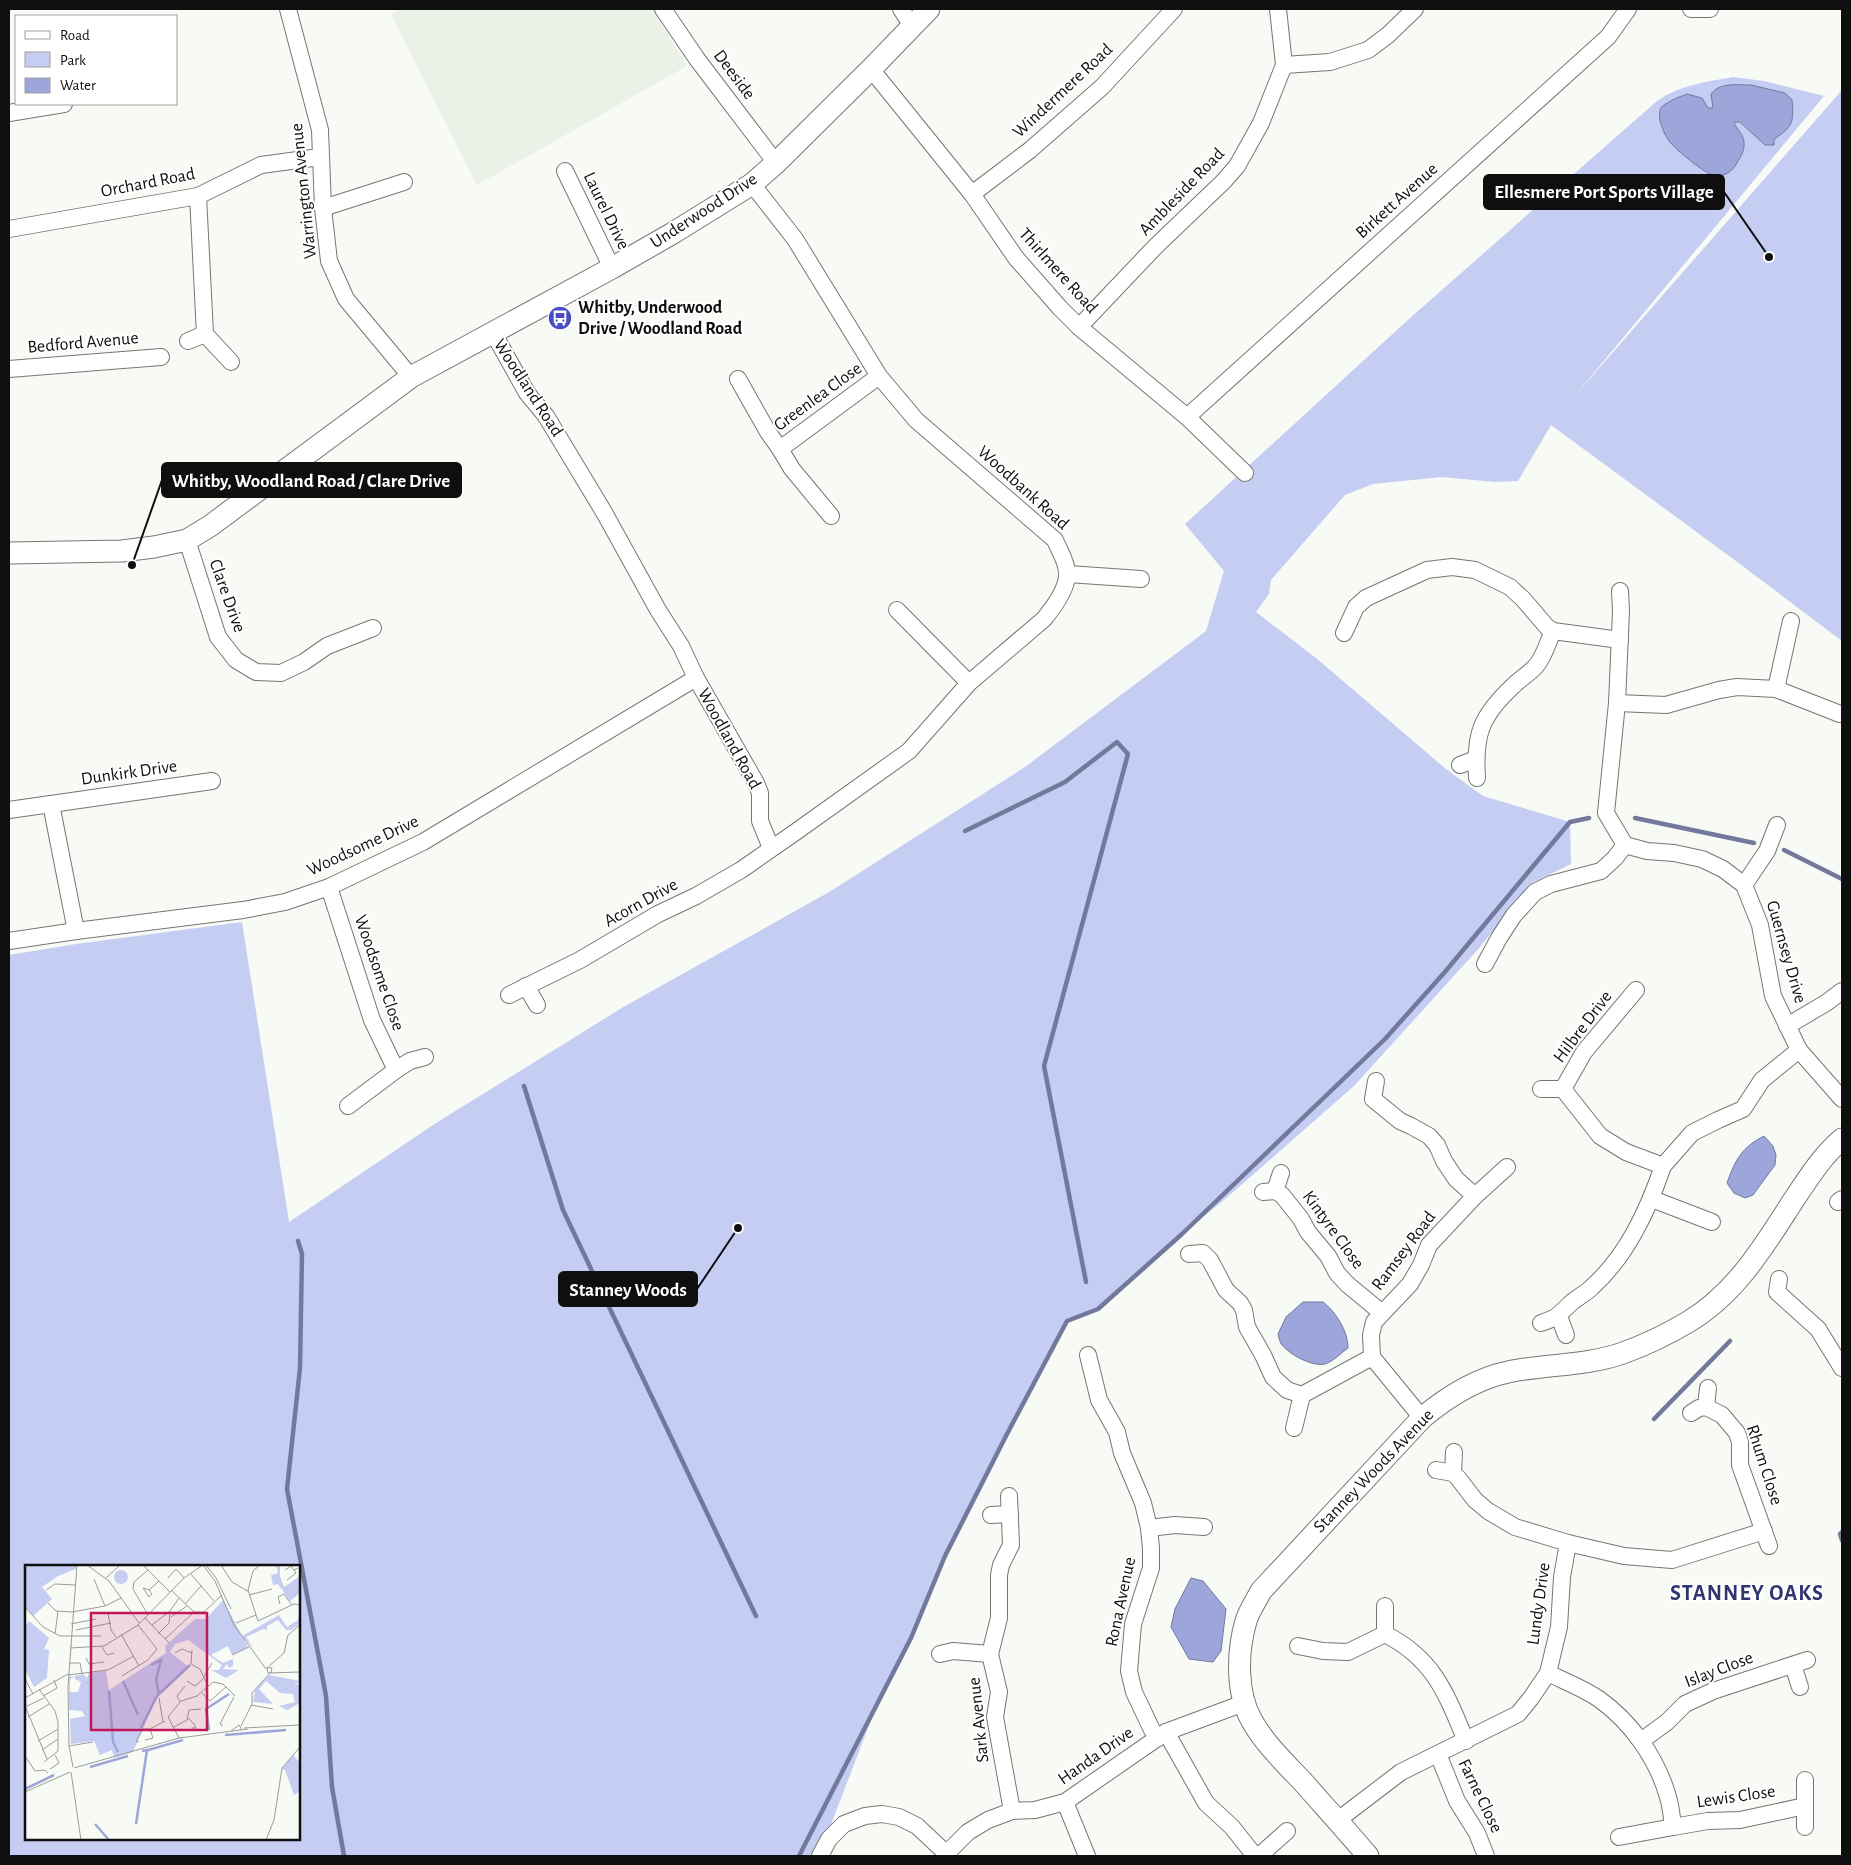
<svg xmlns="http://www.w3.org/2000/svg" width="1851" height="1865" viewBox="0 0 1851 1865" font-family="'Alegreya Sans',sans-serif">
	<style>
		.built { fill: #ebf1e6 }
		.green { fill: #c5cdf3; fill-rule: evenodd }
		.water { fill: #9da6da; stroke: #72799d }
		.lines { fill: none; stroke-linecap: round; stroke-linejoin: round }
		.stream { stroke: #72799d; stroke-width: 4.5 }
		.minor-casing { stroke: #757774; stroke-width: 18 }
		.tertiary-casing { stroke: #757774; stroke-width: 23 }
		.minor { stroke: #fff; stroke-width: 16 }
		.tertiary { stroke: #fff; stroke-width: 21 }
		.labels { text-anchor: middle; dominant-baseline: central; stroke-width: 4; stroke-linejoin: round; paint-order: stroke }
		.street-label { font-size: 18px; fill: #0e0f0e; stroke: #fff }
		.poi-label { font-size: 18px; font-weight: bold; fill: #0e0f0e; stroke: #fff; text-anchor: start }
		.district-label { font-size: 22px; font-weight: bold; letter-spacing: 1px; fill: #303570; stroke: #fff }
		.inset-river { fill: none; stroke: #9da6da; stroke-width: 2.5 }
		.inset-road { fill: none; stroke: #9a9c99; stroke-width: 1 }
		.view { fill: #c2185b; fill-opacity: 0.15; stroke: #c2185b; stroke-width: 2.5 }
		.inset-edge { fill: none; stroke: #0e0f0e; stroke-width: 2.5 }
		.leader { fill: none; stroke: #0e0f0e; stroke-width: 2 }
		.callout-dot { fill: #0e0f0e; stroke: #fff; stroke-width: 2 }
		.callout { fill: #0e0f0e; stroke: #0e0f0e; stroke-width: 2 }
		.callout-label { font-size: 19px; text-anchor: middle; font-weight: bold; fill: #fff }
	</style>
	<rect width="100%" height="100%" fill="#f8faf6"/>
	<polygon class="built" points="400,9 653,9 687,66 477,185 391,14"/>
	<path class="green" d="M1733,77l31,4 60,15 -251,302 269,-308v551l-102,-77 -189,-139 -33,56 -23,1 -53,-5 -69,7 -28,11 -74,85 -2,14 -13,18 60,46 130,111 37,27 87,26 1,42 -41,20 -49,62 -127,140 -130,114 -42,34 -84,75 -31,12 -60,113 -62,122 -34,82 -33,64 -48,125 -16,29h-805v-901l67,-11 166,-22 47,300 147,-99 189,-117 206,-115 194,-124 181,-136 18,-60 -39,-47 225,-206 247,-217c23,-16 49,-19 76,-24zM26,1566h273v273h-273z"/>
	<g class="water">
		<path d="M1751,85l34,8 7,7c2,22 1,27 -18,39v6h-9l-25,-23h-6c2,7 10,13 10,20 1,8 -3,14 -7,21 -4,8 -13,14 -22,13 -10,-2 -40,-27 -46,-35 -5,-7 -13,-25 -8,-33 3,-5 20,-12 26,-14l15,4 6,10h5l-2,-14c9,-12 26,-9 40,-9z"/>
		<path d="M1764,1136l9,10 3,9 -1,10 -22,30 -8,3 -11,-5 -7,-10c8,-23 15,-36 37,-47z"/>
		<path d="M1303,1302h20c13,10 25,29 25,46 -7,5 -14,13 -23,16 -12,3 -35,-9 -43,-19 -2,-2 -3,-7 -4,-11l8,-17z"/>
		<polygon points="1191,1578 1203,1581 1226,1609 1221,1651 1213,1662 1189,1659 1171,1627 1175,1609"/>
	</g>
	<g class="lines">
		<g class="stream">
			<polyline points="1635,818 1754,843"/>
			<polyline points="965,831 1065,782 1117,742 1128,754 1044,1066 1086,1282"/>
			<polyline points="1784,850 1842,879"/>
			<polyline points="524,1086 563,1210 756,1616"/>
			<polyline points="298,1241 302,1254 300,1368 287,1489 326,1696 332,1787 344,1856"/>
			<polyline points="1654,1419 1730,1341"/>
			<polyline points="1842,1532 1840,1534 1842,1540"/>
			<polyline points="799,1856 911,1638 945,1556 1007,1434 1067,1321 1098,1309 1182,1234 1385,1039 1444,973 1570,822 1589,818"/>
		</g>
		<g class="minor-casing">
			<g id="minor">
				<polyline points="288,9 320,130 323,208 329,261 346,299 411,377"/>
				<polyline points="663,9 697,59 776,163"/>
				<polyline points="901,9 912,26"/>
				<polyline points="1691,9 1710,9"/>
				<polyline points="1284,65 1330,62 1368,50 1388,35 1415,9"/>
				<polyline points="871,69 972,194 1016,258 1060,308 1079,327 1187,417 1245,473"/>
				<polyline points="9,113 64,104"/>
				<polyline points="565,171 612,268"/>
				<polyline points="972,194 1030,150 1102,87 1174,9"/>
				<polyline points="198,196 205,334 231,362"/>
				<polyline points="323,208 404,182"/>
				<polyline points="9,229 198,196 261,165 320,157"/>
				<polyline points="1079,327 1156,246 1224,181 1237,166 1261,123 1284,65 1278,9"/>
				<polyline points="494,334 527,393 546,416 605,514 658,610 681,646 696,678 756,783 760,793 760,821 771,848"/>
				<polyline points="188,341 205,334"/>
				<polyline points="9,369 161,357"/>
				<polyline points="738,379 768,432 780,449 879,376"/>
				<polyline points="1187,417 1608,37 1628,9"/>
				<polyline points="780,449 792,469 831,516"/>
				<polyline points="187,540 218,637 236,660 256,672 281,673 304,662 327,646 373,628"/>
				<polyline points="1068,574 1141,579"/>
				<polyline points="1620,591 1621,611 1617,703 1606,813 1625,845 1647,851 1674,853 1702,859 1723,869 1744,885 1760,925 1773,996 1799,1050 1842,1099"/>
				<polyline points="897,610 969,683"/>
				<polyline points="1344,633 1356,607 1366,598 1427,570 1452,567 1475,570 1510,587 1523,599 1547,627 1553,631 1620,640"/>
				<polyline points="1776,689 1840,714"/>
				<polyline points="1617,703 1666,705 1719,690 1737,687 1776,689 1791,621"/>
				<polyline points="1460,765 1476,759"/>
				<path d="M1477,778c-3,-44 4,-62 36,-92 7,-7 17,-13 23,-20 8,-9 12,-24 17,-35"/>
				<polyline points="51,804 76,931"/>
				<polyline points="9,810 212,781"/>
				<polyline points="1744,885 1767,851 1777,825"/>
				<polyline points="329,887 372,1020 396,1070 410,1061 425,1057"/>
				<polyline points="9,941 76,931 243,910 285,902 329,887 423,842 696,678"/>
				<polyline points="1485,964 1499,938 1514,915 1535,892 1551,884 1601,871 1615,858 1625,845"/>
				<polyline points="526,986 537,1005"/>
				<path d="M509,995l71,-35 78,-46 38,-18 45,-26 56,-39 112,-80 60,-68 75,-64c9,-11 24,-31 23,-46 0,-11 -8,-23 -12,-33l-139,-120 -37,-44 -84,-137 -43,-55"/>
				<polyline points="1787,1026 1826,1003 1842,991"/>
				<polyline points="1376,1081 1373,1099 1400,1121 1411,1126 1429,1136 1437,1145 1444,1161 1456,1179 1475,1196"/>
				<polyline points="1541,1089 1563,1089 1600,1136 1626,1152 1663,1166 1692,1133 1718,1120 1743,1109 1762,1080 1799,1050"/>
				<polyline points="1563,1089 1584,1052 1636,990"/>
				<polyline points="348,1106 396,1070"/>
				<polyline points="1275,1191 1281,1173"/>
				<polyline points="1263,1192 1275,1191 1282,1195 1301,1219 1308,1232 1328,1256 1337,1273 1347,1284 1382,1313"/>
				<polyline points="1652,1199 1712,1222"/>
				<polyline points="1838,1202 1842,1199"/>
				<polyline points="1189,1254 1203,1253 1210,1260 1226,1290 1240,1303 1244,1310 1247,1327 1263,1355 1273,1377 1287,1390 1302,1395"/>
				<polyline points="1779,1279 1777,1292 1818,1329 1842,1368"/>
				<polyline points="1559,1316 1566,1335"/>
				<path d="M1541,1323c18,-6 16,-7 29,-19 6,-6 15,-10 21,-16 36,-32 57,-78 72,-122"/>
				<polyline points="1088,1355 1099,1400 1117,1432 1122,1453 1143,1503 1149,1528 1151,1548 1151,1568 1133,1624 1129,1671 1134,1692 1152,1730 1158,1738"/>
				<polyline points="1706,1407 1708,1388"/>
				<polyline points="1691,1413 1699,1408 1706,1407 1722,1415 1737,1433 1740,1442 1740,1465 1769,1546"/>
				<polyline points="1422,1418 1372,1357 1371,1335 1374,1322 1410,1284 1421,1265 1429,1245 1475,1196 1507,1167"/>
				<polyline points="1294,1428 1302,1395 1372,1357"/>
				<polyline points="1436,1470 1453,1473 1458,1478 1475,1500 1488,1511 1515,1527 1568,1543"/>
				<polyline points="1453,1473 1454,1452"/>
				<polyline points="991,1515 1010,1514"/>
				<polyline points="1149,1528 1175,1525 1204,1527"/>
				<path d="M1385,1606v28c49,25 61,59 81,107"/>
				<polyline points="1298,1646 1323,1651 1348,1652 1385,1634"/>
				<polyline points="940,1654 953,1651 990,1654 999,1692 995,1717 1012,1811"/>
				<polyline points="990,1654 999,1618 999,1575 1001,1565 1011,1545 1009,1496"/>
				<polyline points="1793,1665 1800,1687"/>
				<path d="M1548,1673c16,8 35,15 51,26 32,23 58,59 69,98 3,10 4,20 5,30l-54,10"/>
				<polyline points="1166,1732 1206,1803 1232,1827 1255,1856"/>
				<polyline points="1641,1741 1667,1722 1685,1704 1713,1691 1807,1660"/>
				<polyline points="1438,1754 1457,1801 1477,1833 1486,1856"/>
				<polyline points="1805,1780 1805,1827"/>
				<polyline points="1065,1802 1087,1856"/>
				<polyline points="1338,1820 1401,1772 1518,1714 1531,1698 1548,1673 1559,1627 1562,1577 1568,1543 1624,1556 1672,1560 1764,1531"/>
				<polyline points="1673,1827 1708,1821 1740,1820 1805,1806"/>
				<polyline points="947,1853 968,1832 988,1820 1012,1811 1035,1810 1065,1802 1166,1732 1244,1703"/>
				<polyline points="820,1856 829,1839 844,1824 865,1816 882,1814 899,1817 917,1826 949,1856"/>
				<polyline points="1259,1856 1287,1831"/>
			</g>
		</g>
		<g class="tertiary-casing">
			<g id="tertiary">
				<polyline points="9,553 122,551 154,547 187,540 210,526 411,377 612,268 673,233 752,184 776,163 871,69 929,9"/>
				<path d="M1368,1856c-21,-25 -43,-49 -65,-74 -18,-19 -38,-38 -51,-61 -16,-28 -15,-69 -6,-100 3,-10 10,-20 15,-30l161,-173c25,-21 53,-39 86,-46 38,-8 78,-6 115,-19 22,-8 45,-19 65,-31 49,-29 77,-78 107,-124 14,-21 28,-43 47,-59"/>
			</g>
		</g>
		<use href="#minor" class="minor"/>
		<use href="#tertiary" class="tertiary"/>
	</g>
	<defs>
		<g id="bus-disc" transform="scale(1.25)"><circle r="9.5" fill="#494cc2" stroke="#fff"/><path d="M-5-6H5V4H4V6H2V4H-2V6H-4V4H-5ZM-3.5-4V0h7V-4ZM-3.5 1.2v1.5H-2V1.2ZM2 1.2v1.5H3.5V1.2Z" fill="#fff"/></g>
	</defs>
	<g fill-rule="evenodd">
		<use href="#bus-disc" x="560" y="318"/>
	</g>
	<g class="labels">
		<g class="street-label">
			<text transform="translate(734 75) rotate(53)">Deeside</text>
			<text transform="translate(1063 91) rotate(-43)">Windermere Road</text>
			<text transform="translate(148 183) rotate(-11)">Orchard Road</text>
			<text transform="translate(304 191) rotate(-96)">Warrington Avenue</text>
			<text transform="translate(1182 192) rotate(-46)">Ambleside Road</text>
			<text transform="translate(1397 201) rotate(-42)">Birkett Avenue</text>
			<text transform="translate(606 211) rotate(64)">Laurel Drive</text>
			<text transform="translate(704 211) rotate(-33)">Underwood Drive</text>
			<text transform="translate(1058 271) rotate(48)">Thirlmere Road</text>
			<text transform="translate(83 343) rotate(-5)">Bedford Avenue</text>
			<text transform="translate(528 388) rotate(57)">Woodland Road</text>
			<text transform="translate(818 397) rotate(-36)">Greenlea Close</text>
			<text transform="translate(1023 488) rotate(42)">Woodbank Road</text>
			<text transform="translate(227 596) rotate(70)">Clare Drive</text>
			<text transform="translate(729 739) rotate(61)">Woodland Road</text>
			<text transform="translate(129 773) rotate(-8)">Dunkirk Drive</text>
			<text transform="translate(363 846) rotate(-25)">Woodsome Drive</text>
			<text transform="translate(641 903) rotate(-29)">Acorn Drive</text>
			<text transform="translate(1786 952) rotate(74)">Guernsey Drive</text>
			<text transform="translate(379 973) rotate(71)">Woodsome Close</text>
			<text transform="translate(1583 1027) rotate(-53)">Hilbre Drive</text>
			<text transform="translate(1333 1230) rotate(54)">Kintyre Close</text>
			<text transform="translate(1404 1251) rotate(-53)">Ramsey Road</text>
			<text transform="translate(1764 1465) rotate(72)">Rhum Close</text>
			<text transform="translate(1374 1471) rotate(-46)">Stanney Woods Avenue</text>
			<text transform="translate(1121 1602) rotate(-78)">Rona Avenue</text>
			<text transform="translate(1539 1604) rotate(-82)">Lundy Drive</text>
			<text transform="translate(1719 1670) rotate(-21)">Islay Close</text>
			<text transform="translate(979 1720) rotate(-96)">Sark Avenue</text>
			<text transform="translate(1096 1756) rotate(-35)">Handa Drive</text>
			<text transform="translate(1480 1796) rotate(64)">Farne Close</text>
			<text transform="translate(1736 1797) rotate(-8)">Lewis Close</text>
		</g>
		<g class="poi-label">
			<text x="578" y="308">Whitby, Underwood<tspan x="578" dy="21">Drive / Woodland Road</tspan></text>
		</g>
		<g class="district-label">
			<text x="1747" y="1593">STANNEY OAKS</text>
		</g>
	</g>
	<g transform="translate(25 1565)">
		<rect width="275" height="275" fill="#f8faf6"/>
		<path d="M0,0h51v4l-18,7 -16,11 10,12 -19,17 -8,-10zM251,0h4v11l4,11 16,-11v17l-10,8 -12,-17 -5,1 -2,-10 7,-2zM89 12a7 7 0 1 1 14 0a7 7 0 1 1-14 0ZM198,35l25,47 -16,8 -4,-9 -17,9 12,8 10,-4v7l-4,2 -2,-4 -4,5 16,1 -13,8 -15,-8h8l3,-5 -34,-25 -13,4 -5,8 19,15 -32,29 -24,56 -19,6 -2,-8 -12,5 -6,-14 -23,3 -1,-25 15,-3 -3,-5 -13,-1v-33l5,-1 -4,4v12h8l3,-10 -6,-3v-3l8,-2 4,4 2,-5 17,-2 3,19 57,-37 -1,-7 30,-27h11zM273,48l2,11 -9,6h-5l-8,-10 -11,6v4l-4,-1 -17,8 8,12 -12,-13 37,-21 8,12 11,-7zM4,56l20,17 -5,11 5,1 -2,28 -13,9 -9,-18v-42zM244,110l31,6 -6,4 6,-1v19l-13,7 -8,-4 16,-4 -2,-8 -13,-1 -14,-12 -7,8 14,15 -20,-2 2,-12zM268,190l7,8v28l-6,4 -9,-25 -3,-1z" fill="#c5cdf3"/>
		<path class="inset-river" d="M126,100l10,-5 -5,20 3,14M98,116l15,34M84,126l4,51 5,10M116,163l16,-32 33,-31M184,165l-3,-21 23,-15M200,170l61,-5M123,185l35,-10M65,202l38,-11M0,224l29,-14M70,259l14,16M111,259l11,-74 -5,1"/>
		<path class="inset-road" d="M62,0l22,16 30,42M118,0l27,27M178,0l12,16 19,44 32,44M181,0l10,13 15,31M196,0l11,17 17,10M235,0l-7,6 -5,19 10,31 36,-17 6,1M123,5l-14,12 -1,7 15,26M260,5l6,-4 3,4 4,-2M165,8l24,28M81,13l14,-13M143,13l8,-9 8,9M69,14l11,27M262,15l9,-7 -2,-3M21,25l9,-6 21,1M124,25l-6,-2 6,9 3,-3 -3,-4 10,-9M146,25l23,22M224,30l23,-6M23,38l8,8 16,1 33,-6 16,-8M160,39l16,-18M255,39l-2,-7 6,-3 8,11M0,42l18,20 17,9h41M83,48l3,17 5,7M146,52l16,-11M120,53l24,25M211,58l20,-8M46,59l25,-5M127,60l18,-14 9,-13M51,65l35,-7M30,69l3,-23M96,69l18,32M133,69l11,-11 1,-12M140,74l29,-27h10l18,-17M77,82l5,8 7,-2M45,83l34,-2 34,-21 46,-47 19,-13M167,85l-1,14 9,5 7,15M150,88l7,-4 10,4M207,90l17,-8M61,93l3,6 15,-2M44,98h11l2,11M244,101l15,-13 4,-18 12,-10M246,108l1,-5 -5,-1 1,6 32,-1M43,110l40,-5 26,-14M97,111l26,-16 9,-11 -19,-24M178,113l9,-15M0,114l8,15M162,116l8,5 8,-7M14,124l16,22 3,11v29l-14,11M177,128l8,8 16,-14M18,131l14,-8 -3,-8M0,133l43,-24M134,133l4,24M155,137l-3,-6 8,-10M226,140l22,4M0,141l22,53M0,142l19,-9M3,152l21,-13M163,153l6,6 2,4h-4M198,161l-3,-2 14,-27M216,161l11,-22v-11l18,-20M149,162l13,-7 2,-10 12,-1M219,163l56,-3M125,164l15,-8M206,166l8,-6 3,5M154,173l-11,-21 13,-16 16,-5 16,-14 10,2 12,12M120,175l8,-2 -3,-9M13,176l20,-12M114,177l-3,-1 7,-12h7M44,181l24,-4M17,185l16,-11M0,191l10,15 9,-1 4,3M48,202l-4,-21 -1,-59 9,-122M49,203l105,-30 69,-9M25,204l9,-6 -4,-8M46,207l10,68M0,227l45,-20M241,275l8,-20 8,-52 18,-21"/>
		<path class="view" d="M66,48h116v117h-116z"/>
		<rect width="275" height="275" class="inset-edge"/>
	</g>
	<path class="leader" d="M1769 257L1724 192M132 565L162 480M738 1228L697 1289"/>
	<g class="callout-dot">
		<circle cx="1769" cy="257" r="5"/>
		<circle cx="132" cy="565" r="5"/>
		<circle cx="738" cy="1228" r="5"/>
	</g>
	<g class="callout">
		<rect x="1484" y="175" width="240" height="34" rx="5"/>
		<rect x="162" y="463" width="299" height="34" rx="5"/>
		<rect x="559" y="1272" width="138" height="34" rx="5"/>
	</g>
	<g class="callout-label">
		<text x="1604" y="198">Ellesmere Port Sports Village</text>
		<text x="311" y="487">Whitby, Woodland Road / Clare Drive</text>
		<text x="628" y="1296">Stanney Woods</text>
	</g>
	<rect width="1851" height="1865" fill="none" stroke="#0e0f0e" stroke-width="20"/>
	<rect x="15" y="15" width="162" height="90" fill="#ffffff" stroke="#9f9f9f"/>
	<rect x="25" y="31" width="25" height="8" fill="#ffffff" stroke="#9f9f9f"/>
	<text x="60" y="40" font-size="15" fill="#0e0f0e">Road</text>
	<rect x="25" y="52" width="25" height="15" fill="#c5cdf3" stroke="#9f9f9f"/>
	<text x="60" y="65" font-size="15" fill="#0e0f0e">Park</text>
	<rect x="25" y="78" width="25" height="15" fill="#9da6da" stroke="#9f9f9f"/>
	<text x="60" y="90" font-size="15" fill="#0e0f0e">Water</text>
</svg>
